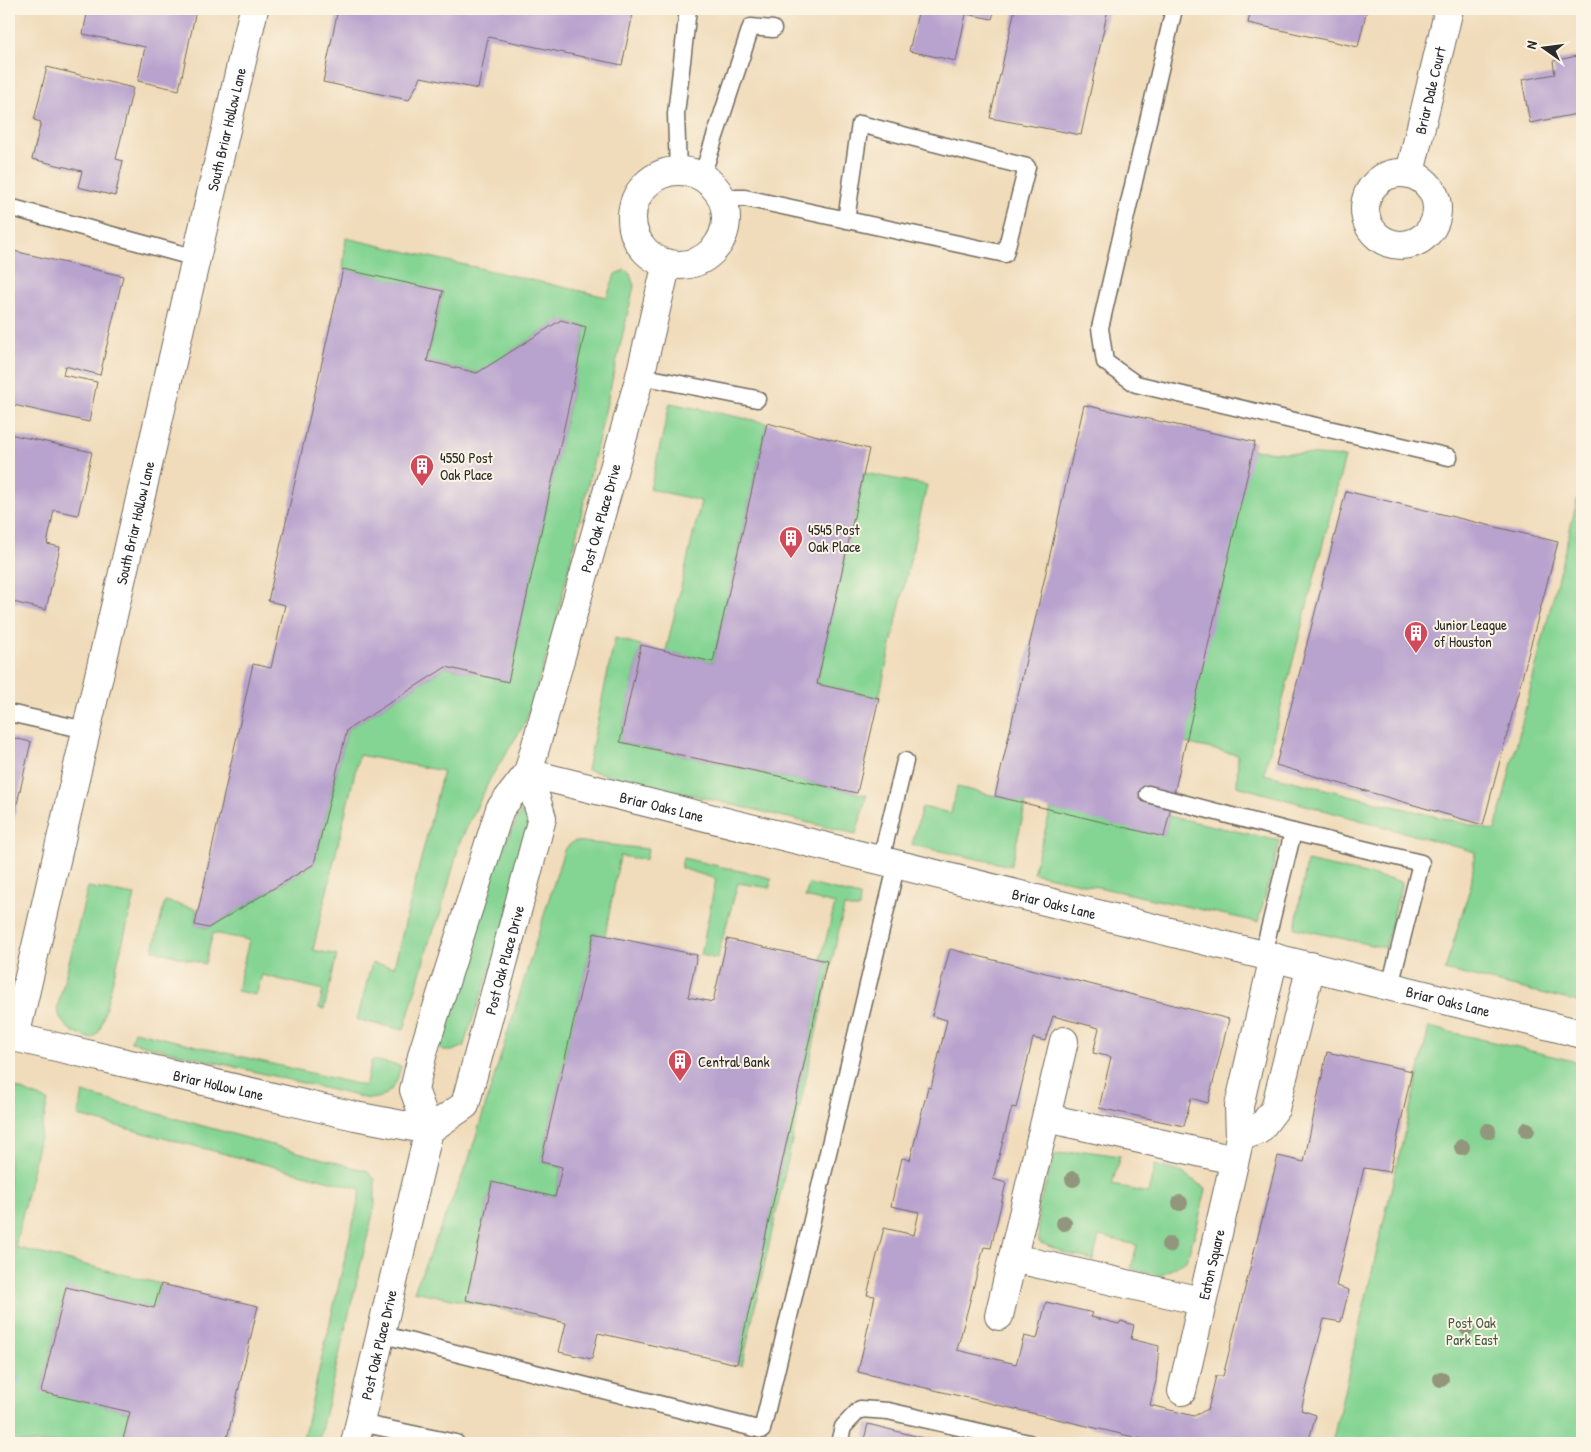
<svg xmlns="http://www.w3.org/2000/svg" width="1591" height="1452" viewBox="0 0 1591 1452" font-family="'Patrick Hand',sans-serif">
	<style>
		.green { fill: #84d493; stroke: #58805f }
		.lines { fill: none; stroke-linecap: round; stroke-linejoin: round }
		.stream { stroke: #7db2eb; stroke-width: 9 }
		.building { fill: #b8a2ce }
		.service-casing { stroke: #70695d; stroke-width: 19 }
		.minor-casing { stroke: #70695d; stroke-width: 30 }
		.tertiary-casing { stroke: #70695d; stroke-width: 30 }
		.service { stroke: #fff; stroke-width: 16 }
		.minor { stroke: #fff; stroke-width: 28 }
		.tertiary { stroke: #fff; stroke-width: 28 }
		.tree { fill: #92967c }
		.labels { text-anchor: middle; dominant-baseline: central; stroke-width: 4; stroke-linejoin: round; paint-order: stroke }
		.street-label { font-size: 15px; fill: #2b2b2b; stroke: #fcf5e5 }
		.poi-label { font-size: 15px; fill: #2b2b2b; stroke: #fcf5e5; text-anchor: start }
		.park-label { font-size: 15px; fill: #465e4a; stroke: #fcf5e5 }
	</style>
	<rect width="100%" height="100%" fill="#fcf5e5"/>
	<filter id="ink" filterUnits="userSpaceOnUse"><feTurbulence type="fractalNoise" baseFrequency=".02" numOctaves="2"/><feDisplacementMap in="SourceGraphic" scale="10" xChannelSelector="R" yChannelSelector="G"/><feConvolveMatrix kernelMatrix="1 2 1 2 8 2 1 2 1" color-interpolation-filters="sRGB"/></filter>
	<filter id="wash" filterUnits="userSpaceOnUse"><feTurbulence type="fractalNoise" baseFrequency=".0096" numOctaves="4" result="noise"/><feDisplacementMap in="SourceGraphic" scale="20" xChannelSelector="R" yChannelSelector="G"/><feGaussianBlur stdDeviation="1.12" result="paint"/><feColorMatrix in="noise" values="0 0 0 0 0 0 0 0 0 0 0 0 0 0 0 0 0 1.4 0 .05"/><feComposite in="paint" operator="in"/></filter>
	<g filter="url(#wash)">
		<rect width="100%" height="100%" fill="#f0dbba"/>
		<g class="green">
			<polygon points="346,238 607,297 615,274 625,270 630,274 634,286 552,640 525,723 490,779 460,842 440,915 430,939 404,1030 357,1020 372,963 394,967 443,771 359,755 313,950 337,955 324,1009 319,1008 323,990 262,975 256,995 237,991 249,940 213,933 205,964 153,950 165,901 197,909 195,925 208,928 314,864 347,730 446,667 508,681 586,327 561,320 477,373 427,361 443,292 343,269"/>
			<polygon points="670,403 767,423 713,662 666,651 701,501 650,489"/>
			<polygon points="1237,449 1345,457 1264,774 1495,831 1582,481 1582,1003 1445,970 1471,885 1475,852 1237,786 1238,755 1167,739"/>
			<polygon points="864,473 927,485 879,698 817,684"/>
			<polygon points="615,638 641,645 620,742 867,795 856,834 587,770"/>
			<polygon points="957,787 1026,803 1011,866 912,845 922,807 951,813"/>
			<polygon points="1051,809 1164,836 1169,816 1280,841 1258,922 1033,873"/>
			<polygon points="522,810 536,814 531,855 463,1047 452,1051 443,1051 434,1038 494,865"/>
			<polygon points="574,841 648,849 646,860 620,856 605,936 594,933 541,1162 562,1167 555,1197 492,1183 466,1300 566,1323 414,1291 468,1162 564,850"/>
			<polygon points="683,858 771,878 770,888 738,883 717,959 701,955 716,879 681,868"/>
			<polygon points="1307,861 1402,882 1385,948 1295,928"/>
			<polygon points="809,884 860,896 859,909 844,907 742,1366 737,1364 827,961 821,959 835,904 805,897"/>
			<path d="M88,887l47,8 -33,127 -3,10 -7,7c-18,-5 -30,-11 -35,-30z"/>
			<polygon points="1429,1027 1582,1063 1582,1443 1332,1443"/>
			<path d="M134,1031l231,55 7,-26 29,6c-5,20 -10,31 -32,33l-238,-57z"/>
			<polygon points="9,1085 48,1101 15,1247 161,1284 154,1308 66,1288 41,1391 130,1412 122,1443 9,1443"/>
			<polygon points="83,1093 367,1171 375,1179 375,1205 318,1443 302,1443 361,1189 78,1116"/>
			<polygon points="1085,1151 1120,1156 1112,1185 1148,1193 1155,1165 1183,1173 1206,1189 1197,1227 1186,1261 1160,1276 1131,1268 1137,1245 1099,1236 1093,1260 1065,1253 1039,1242 1038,1208 1055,1155"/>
		</g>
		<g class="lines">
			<polyline class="stream" points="9,1371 15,1381"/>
		</g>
		<g id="blocks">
			<g class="building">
				<polygon points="88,9 196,10 179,90 138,81 145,47 83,34"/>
				<polygon points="338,9 634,9 622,65 488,37 478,89 421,77 409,100 323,82"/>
				<polygon points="919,9 995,9 992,19 966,14 956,61 909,51"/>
				<polygon points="1015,9 1108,9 1081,135 990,118"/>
				<polygon points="1251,9 1367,9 1358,47 1248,23"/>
				<polygon points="1582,55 1582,113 1530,123 1522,80 1555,74 1553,61"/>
				<polygon points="47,67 133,88 116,159 123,161 115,196 78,187 82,171 32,159 41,122 34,120"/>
				<polygon points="9,250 123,276 100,375 65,366 63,375 97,382 89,422 9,404"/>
				<polygon points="343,269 443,291 427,361 477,373 561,320 586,327 508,682 446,667 347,730 314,864 208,928 195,925 253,664 271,668 285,605 268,601"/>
				<polygon points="1084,405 1255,442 1164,837 995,796"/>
				<polygon points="767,423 869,449 817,684 879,698 857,793 620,742 641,645 713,662"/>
				<polygon points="9,434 92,452 78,515 54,510 47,544 60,547 46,610 9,601"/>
				<polygon points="1346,491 1558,542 1483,825 1276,765"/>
				<polygon points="9,737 31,742 10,835 9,835"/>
				<polygon points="594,933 697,955 688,997 713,1002 727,939 827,961 737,1364 598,1333 592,1359 559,1352 566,1323 466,1300 492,1182 555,1197 562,1167 541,1162"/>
				<polygon points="950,949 1229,1019 1208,1103 1191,1098 1184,1126 1099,1108 1111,1057 1093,1053 1099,1028 1053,1016 1045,1041 1033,1038 1016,1108 1012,1107 993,1179 1006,1183 991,1248 984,1247 957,1350 1016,1364 1024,1336 1037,1339 1046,1302 1093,1313 1091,1317 1119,1324 1121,1321 1134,1325 1131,1339 1159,1346 1156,1381 1150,1405 1194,1416 1208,1409 1216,1376 1223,1376 1278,1156 1304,1162 1327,1052 1412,1071 1390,1172 1364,1168 1336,1286 1349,1290 1341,1322 1324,1319 1301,1410 1316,1415 1308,1443 1159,1443 858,1372 875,1296 867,1295 884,1228 914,1235 919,1212 891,1206 902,1158 910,1160 928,1087 931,1088 947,1020 932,1016"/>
				<polygon points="161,1284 258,1306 226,1443 122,1443 130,1412 41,1392 66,1287 154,1308"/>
				<polygon points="868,1424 943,1443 863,1443"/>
			</g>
		</g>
	</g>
	<g filter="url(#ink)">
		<use href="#blocks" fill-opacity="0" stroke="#70695d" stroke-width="1"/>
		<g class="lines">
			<g class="service-casing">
				<g id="service">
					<polyline points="1174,9 1100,328 1105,362 1136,384 1449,457"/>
					<polyline points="678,171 676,114 688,9"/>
					<polyline points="702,176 751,27 773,29"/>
					<polyline points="722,198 745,198 1005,254 1027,167 860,124 846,220"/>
					<polyline points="9,207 196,258"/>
					<polyline points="640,376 757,399"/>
					<polyline points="9,713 86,730"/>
					<polyline points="1148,794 1293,832"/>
					<polyline points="881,859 905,761"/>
					<polyline points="1263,954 1293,832 1421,863 1390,986"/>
					<polyline points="380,1334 762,1430 897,863"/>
					<polyline points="360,1423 456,1443"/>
					<polyline points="839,1443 843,1427 860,1409 888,1411 1029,1443"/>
				</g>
			</g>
			<g class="minor-casing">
				<g id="minor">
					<circle cx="1401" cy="209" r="36"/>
					<path id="s1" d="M1410,173l39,-164"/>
					<path id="s2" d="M15,1037l239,-1028"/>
					<polyline points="1047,1118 1234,1160"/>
					<polyline points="1240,1137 1259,1130 1275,1109 1311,966"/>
					<polyline points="1013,1258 1201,1301"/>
					<polyline points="999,1316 1064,1041"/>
					<path id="s3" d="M1182,1391l58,-254 -1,-31 35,-149"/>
				</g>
			</g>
			<g class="tertiary-casing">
				<g id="tertiary">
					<circle cx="679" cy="218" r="47"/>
					<path id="s4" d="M528,773l1054,261"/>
					<path id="s5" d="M9,1036l346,80 74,14"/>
					<path id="s6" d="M429,1130l36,-25 77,-287 -14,-45"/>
					<path id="s7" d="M355,1443l74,-313 -15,-40 9,-38 77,-243 28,-36 112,-397 27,-113"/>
				</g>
			</g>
			<use href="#service" class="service"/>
			<use href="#minor" class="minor"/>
			<use href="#tertiary" class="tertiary"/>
		</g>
		<g class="tree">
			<circle cx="1527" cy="1130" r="8"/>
			<circle cx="1488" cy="1131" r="8"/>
			<circle cx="1462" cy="1147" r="8"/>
			<circle cx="1073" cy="1179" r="8"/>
			<circle cx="1180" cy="1203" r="8"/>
			<circle cx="1064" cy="1223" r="8"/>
			<circle cx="1169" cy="1245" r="8"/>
			<circle cx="1467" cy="1328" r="8"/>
			<circle cx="1441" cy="1379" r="8"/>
		</g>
	</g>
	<defs>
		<g id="building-pin" transform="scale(1.25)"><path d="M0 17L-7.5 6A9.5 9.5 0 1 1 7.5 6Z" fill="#d1495b" stroke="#fcf5e5"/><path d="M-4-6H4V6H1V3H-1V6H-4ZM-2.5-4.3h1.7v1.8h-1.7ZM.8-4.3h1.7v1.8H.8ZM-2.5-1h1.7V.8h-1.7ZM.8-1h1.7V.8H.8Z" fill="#fff"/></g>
	</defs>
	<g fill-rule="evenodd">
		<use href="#building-pin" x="422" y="466"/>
		<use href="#building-pin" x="791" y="538"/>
		<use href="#building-pin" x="1416" y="633"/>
		<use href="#building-pin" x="680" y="1061"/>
	</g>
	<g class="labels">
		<g class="street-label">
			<text stroke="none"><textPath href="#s1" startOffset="85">Briar Dale Court</textPath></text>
			<text stroke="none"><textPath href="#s2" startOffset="932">South Briar Hollow Lane</textPath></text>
			<text stroke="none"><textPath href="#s7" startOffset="969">Post Oak Place Drive</textPath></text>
			<text stroke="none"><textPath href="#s2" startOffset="528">South Briar Hollow Lane</textPath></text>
			<text stroke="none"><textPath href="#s4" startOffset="138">Briar Oaks Lane</textPath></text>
			<text stroke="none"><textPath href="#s4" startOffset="542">Briar Oaks Lane</textPath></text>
			<text stroke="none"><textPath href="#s6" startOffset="194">Post Oak Place Drive</textPath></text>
			<text stroke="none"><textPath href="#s4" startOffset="948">Briar Oaks Lane</textPath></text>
			<text stroke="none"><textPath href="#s5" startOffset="215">Briar Hollow Lane</textPath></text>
			<text stroke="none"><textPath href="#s3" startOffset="130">Eaton Square</textPath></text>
			<text stroke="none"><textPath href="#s7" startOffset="101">Post Oak Place Drive</textPath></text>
		</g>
		<g class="poi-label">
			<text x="440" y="457">4550 Post<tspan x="440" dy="17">Oak Place</tspan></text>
			<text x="808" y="529">4545 Post<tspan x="808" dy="17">Oak Place</tspan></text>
			<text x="1434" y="624">Junior League<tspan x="1434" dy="17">of Houston</tspan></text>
			<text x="698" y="1061">Central Bank</text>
		</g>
		<g class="park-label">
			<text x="1472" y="1322">Post Oak<tspan x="1472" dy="17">Park East</tspan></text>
		</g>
	</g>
	<rect width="1591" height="1452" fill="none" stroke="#fcf5e5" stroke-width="30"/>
	<g transform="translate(1544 48) rotate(284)" stroke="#fcf5e5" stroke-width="4" paint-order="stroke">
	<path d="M0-4L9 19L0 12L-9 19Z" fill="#2b2b2b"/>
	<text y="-8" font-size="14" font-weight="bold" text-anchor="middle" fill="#2b2b2b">N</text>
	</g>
</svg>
